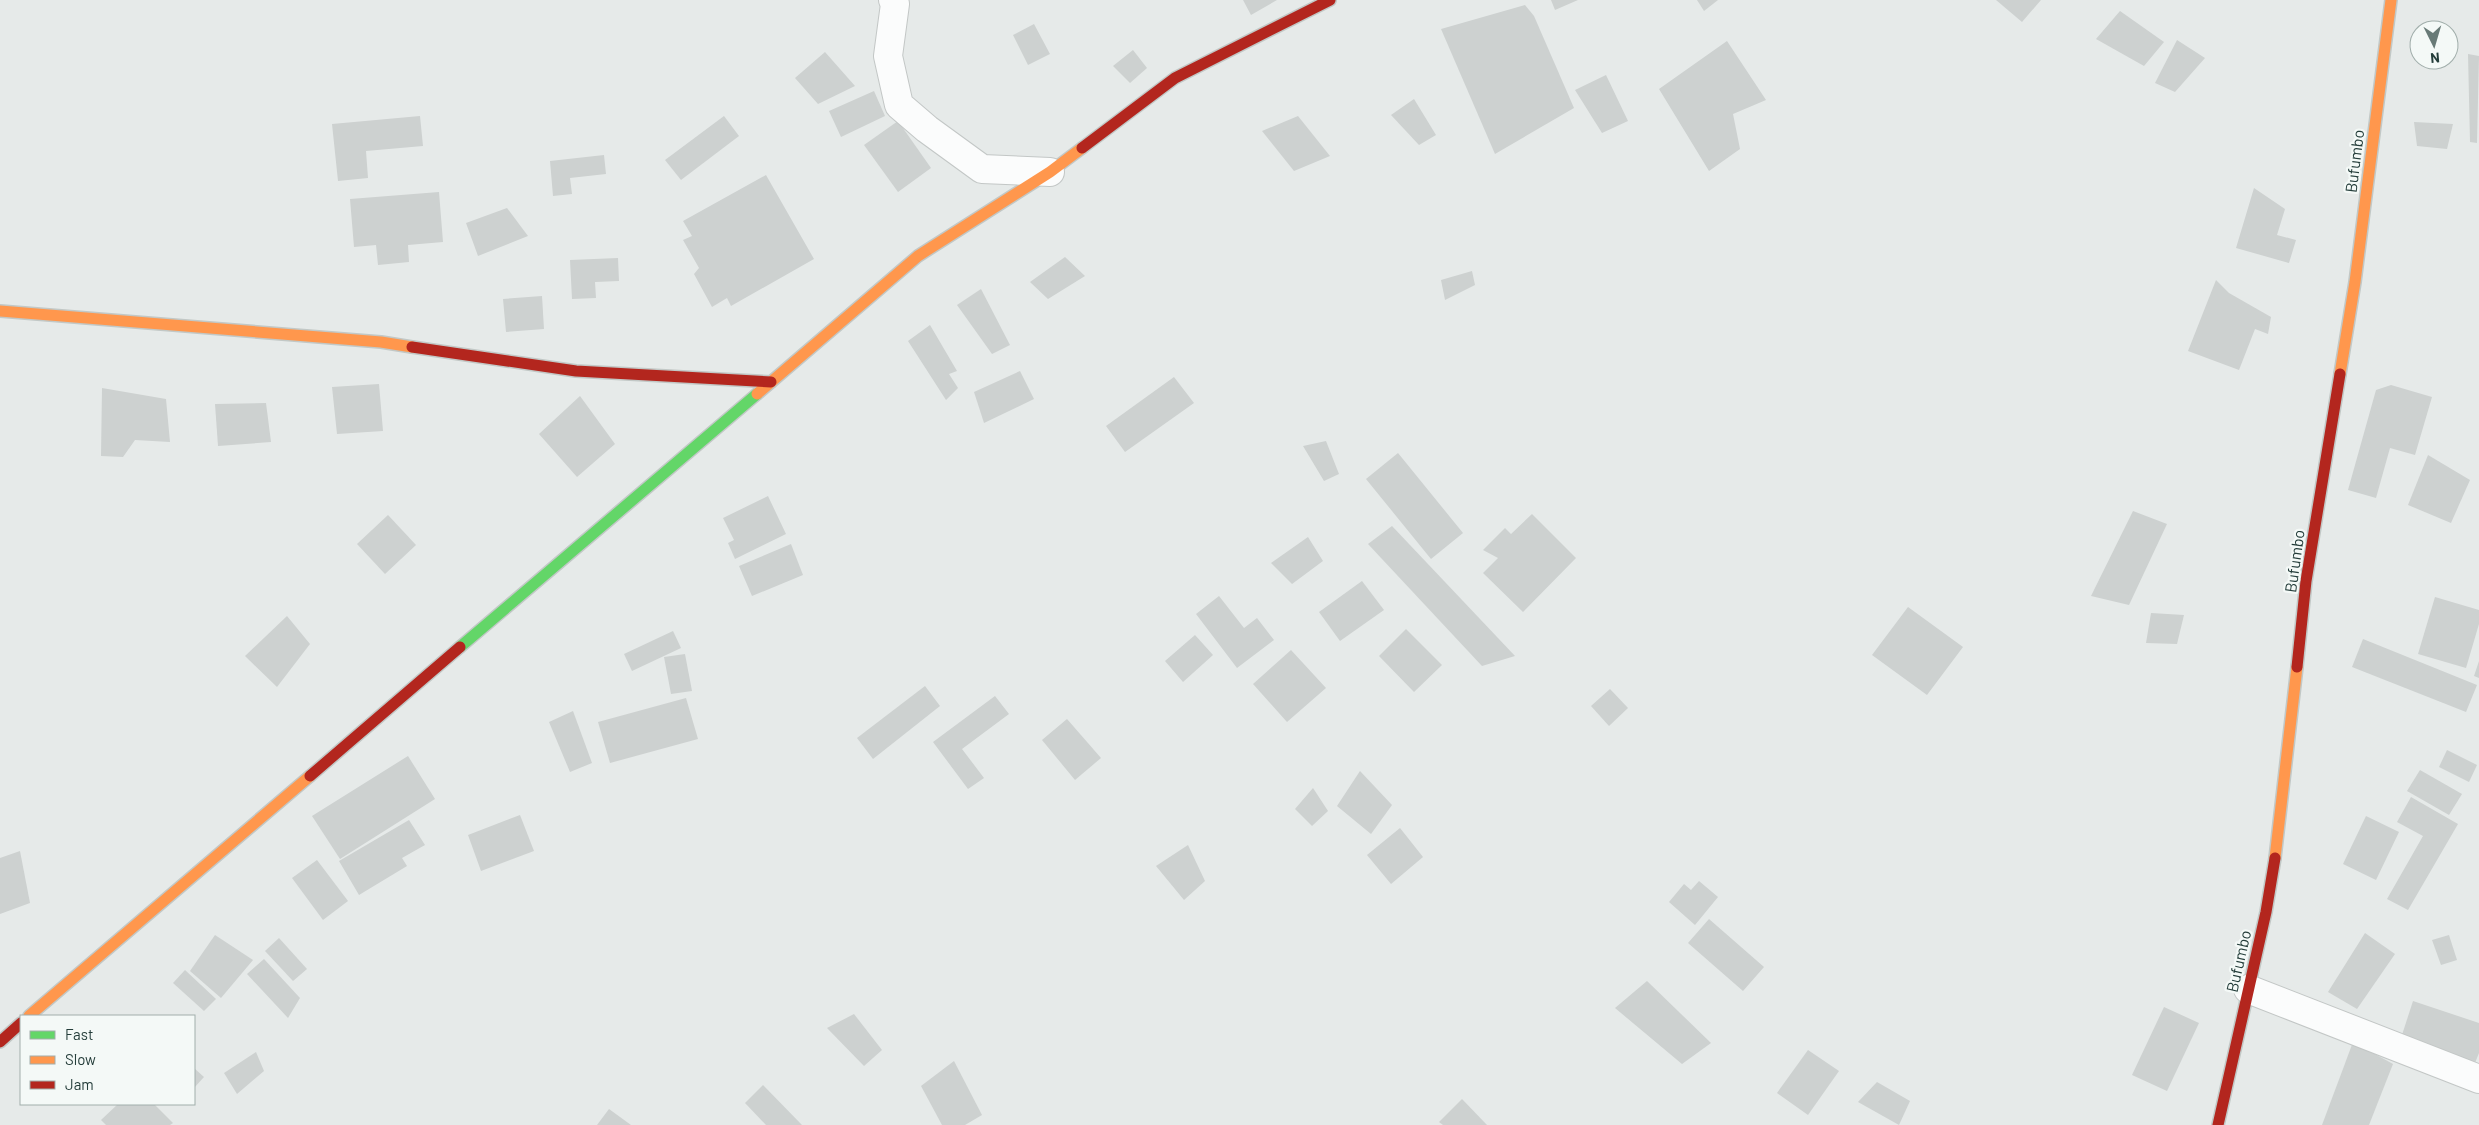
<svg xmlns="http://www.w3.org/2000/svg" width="2479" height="1125" viewBox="0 0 2479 1125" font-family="Barlow,sans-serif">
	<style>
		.building { fill: #cdd1d0 }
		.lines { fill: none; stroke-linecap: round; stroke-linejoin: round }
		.street-casing { stroke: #c3c7c6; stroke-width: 30 }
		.fast-casing { stroke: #c2c8c6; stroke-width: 14 }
		.slow-casing { stroke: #c2c8c6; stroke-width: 14 }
		.jam-casing { stroke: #c2c8c6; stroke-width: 14 }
		.street { stroke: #fbfcfc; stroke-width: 28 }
		.fast { stroke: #63d668; stroke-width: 11 }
		.slow { stroke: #ff974d; stroke-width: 11 }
		.jam { stroke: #b3261e; stroke-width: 11 }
		.labels { text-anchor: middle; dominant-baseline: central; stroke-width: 4.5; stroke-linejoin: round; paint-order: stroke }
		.street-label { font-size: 16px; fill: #243d3a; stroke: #f4f9f7 }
	</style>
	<rect width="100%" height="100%" fill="#e6eae9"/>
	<g class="building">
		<polygon points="1243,0 1277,0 1251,15"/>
		<polygon points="1551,0 1578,0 1555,10"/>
		<polygon points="1697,0 1718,0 1704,11"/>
		<polygon points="1996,0 2041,0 2022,22"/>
		<polygon points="1525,5 1534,16 1574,108 1495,154 1441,29"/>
		<polygon points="2120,11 2164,42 2144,66 2096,39"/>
		<polygon points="1034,24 1050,54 1028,65 1013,35"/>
		<polygon points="2177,40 2205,58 2175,92 2155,83"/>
		<polygon points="1727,41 1766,100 1733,114 1740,149 1709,171 1659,89"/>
		<polygon points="1133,50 1147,68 1130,83 1113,66"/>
		<polygon points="825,52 855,86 818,104 795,78"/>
		<polygon points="2468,54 2479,56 2477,143 2470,142"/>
		<polygon points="1606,75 1628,121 1602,133 1575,90"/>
		<polygon points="874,91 885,116 841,137 829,111"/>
		<polygon points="1414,99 1436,135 1419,145 1391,115"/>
		<polygon points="420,116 423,146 366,151 368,178 338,181 332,124"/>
		<polygon points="724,116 739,136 681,180 665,160"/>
		<polygon points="1298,116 1330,156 1294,171 1262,131"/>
		<polygon points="898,121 931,168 898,192 864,145"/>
		<polygon points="2414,122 2453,124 2447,149 2417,146"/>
		<polygon points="604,155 606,174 570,178 572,194 553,196 550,161"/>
		<polygon points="766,175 814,259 731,306 727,298 712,307 694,274 699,268 683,240 692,236 683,221"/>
		<polygon points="2254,188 2285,209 2277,235 2296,240 2289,263 2236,248"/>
		<polygon points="439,192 443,242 408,245 409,262 378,265 376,245 354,247 350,199"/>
		<polygon points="507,208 528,236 478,256 466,223"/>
		<polygon points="1065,257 1085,276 1048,299 1030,282"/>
		<polygon points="618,258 619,281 595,282 596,298 572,299 570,260"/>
		<polygon points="1472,271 1475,285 1445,300 1441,280"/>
		<polygon points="2216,280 2229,293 2271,317 2268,334 2255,329 2239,370 2188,351"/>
		<polygon points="981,289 1010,345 992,354 957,305"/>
		<polygon points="542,296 544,329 506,332 503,299"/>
		<polygon points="930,325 957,371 949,374 958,388 946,400 908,341"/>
		<polygon points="1020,371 1034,399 984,423 974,392"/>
		<polygon points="1174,377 1194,403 1125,452 1106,426"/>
		<polygon points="379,384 383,431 337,434 332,387"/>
		<polygon points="2391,385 2432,397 2415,455 2390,448 2376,498 2348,490 2376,390"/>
		<polygon points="102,388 166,399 170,442 135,440 123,457 101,456"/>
		<polygon points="580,396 615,444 577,477 539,434"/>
		<polygon points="266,403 271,442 218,446 215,404"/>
		<polygon points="1326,441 1339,474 1324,481 1303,446"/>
		<polygon points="1398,453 1463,533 1431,559 1366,479"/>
		<polygon points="2428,455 2470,480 2451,523 2408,505"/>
		<polygon points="768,496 786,534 735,559 728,543 734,540 723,518"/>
		<polygon points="2133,511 2167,524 2129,605 2091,596"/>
		<polygon points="1532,514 1576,558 1523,612 1483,573 1498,558 1483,550 1505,528 1511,534"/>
		<polygon points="388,515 416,545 385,574 357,544"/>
		<polygon points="1392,526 1515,656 1482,666 1368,544"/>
		<polygon points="1308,537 1323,561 1292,584 1271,563"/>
		<polygon points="791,544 803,575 752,596 739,566"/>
		<polygon points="1362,581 1384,610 1340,641 1319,612"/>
		<polygon points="1219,596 1244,628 1257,618 1274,640 1237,668 1196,614"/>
		<polygon points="2435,597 2479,610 2479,624 2466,668 2418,654"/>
		<polygon points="1908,607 1963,647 1927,695 1872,655"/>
		<polygon points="2151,613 2184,615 2177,644 2146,643"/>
		<polygon points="287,616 310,644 277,687 245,656"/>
		<polygon points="1406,629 1442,665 1414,692 1379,656"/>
		<polygon points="673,631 681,648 632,671 624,654"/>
		<polygon points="1195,635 1213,655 1183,682 1165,661"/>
		<polygon points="2363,639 2477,685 2466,712 2352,667"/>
		<polygon points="1291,650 1326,688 1287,722 1253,684"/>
		<polygon points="685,654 692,691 671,694 664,657"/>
		<polygon points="2479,661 2479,678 2474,676"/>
		<polygon points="925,686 940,706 873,759 857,738"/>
		<polygon points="1610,689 1628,708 1609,726 1591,706"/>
		<polygon points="995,696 1009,714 962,749 984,778 968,789 933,742"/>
		<polygon points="686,698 698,739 610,763 598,722"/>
		<polygon points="573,711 592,763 570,772 549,722"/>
		<polygon points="1067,719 1101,758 1075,780 1042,740"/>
		<polygon points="2447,750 2477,765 2469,782 2439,767"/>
		<polygon points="408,756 435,799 340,859 312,816"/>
		<polygon points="2420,770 2462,794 2449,815 2407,791"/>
		<polygon points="1360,771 1392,805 1371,834 1337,806"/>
		<polygon points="1313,788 1328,811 1312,826 1295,809"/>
		<polygon points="2411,797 2458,824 2408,910 2387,899 2423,836 2397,822"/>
		<polygon points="520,815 534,851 481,871 468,835"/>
		<polygon points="2366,816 2399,832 2376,880 2343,864"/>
		<polygon points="409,820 425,845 402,858 407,866 359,895 339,861"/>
		<polygon points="1400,828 1423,857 1391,884 1367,855"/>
		<polygon points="1188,845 1205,881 1184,900 1156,866"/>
		<polygon points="20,851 30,903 0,914 0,858"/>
		<polygon points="317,860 348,901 323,920 292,878"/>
		<polygon points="1699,881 1718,897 1695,925 1669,902 1684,884 1691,890"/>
		<polygon points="1709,919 1764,967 1743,991 1688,943"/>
		<polygon points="2365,933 2395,954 2357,1009 2328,992"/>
		<polygon points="215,935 253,960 221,998 190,971"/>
		<polygon points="2449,935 2457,960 2441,965 2432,940"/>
		<polygon points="279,938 307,969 293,981 265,951"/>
		<polygon points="264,959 300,998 288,1018 247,974"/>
		<polygon points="185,970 216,999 204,1011 173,983"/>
		<polygon points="1647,981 1711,1043 1682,1064 1615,1008"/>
		<polygon points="2413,1001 2479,1023 2479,1053 2475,1063 2401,1038"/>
		<polygon points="2164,1007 2199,1023 2167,1091 2132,1075"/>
		<polygon points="854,1014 882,1050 864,1066 827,1028"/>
		<polygon points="2353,1042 2393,1064 2369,1125 2322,1125"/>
		<polygon points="1808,1050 1839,1071 1808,1115 1777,1093"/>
		<polygon points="256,1052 264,1071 237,1094 224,1073"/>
		<polygon points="954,1061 982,1115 965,1125 942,1125 921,1086"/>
		<polygon points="194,1068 204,1077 194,1088"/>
		<polygon points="1877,1082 1910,1101 1899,1125 1858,1102"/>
		<polygon points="763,1085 802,1125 766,1125 745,1103"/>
		<polygon points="1462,1099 1487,1125 1443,1125 1439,1122"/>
		<polygon points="118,1104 154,1104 173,1123 170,1125 106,1125 101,1120"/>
		<polygon points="609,1109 631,1125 597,1125"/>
	</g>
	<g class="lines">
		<g class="street-casing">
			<g id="street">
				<polyline points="893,0 895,4 888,56 899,105 927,129 982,169 1050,172"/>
				<polyline points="2248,989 2479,1079"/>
			</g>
		</g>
		<g class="fast-casing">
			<polyline id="fast" points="460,647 757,394"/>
		</g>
		<g class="slow-casing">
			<g id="slow">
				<polyline points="0,311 381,342 412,347"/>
				<polyline points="2340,374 2355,282 2391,0"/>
				<polyline points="757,394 918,256 1050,172 1082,148"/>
				<polyline points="2275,858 2297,667"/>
				<polyline points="29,1016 310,776"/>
			</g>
		</g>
		<g class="jam-casing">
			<g id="jam">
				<polyline points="1082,148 1175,78 1330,0"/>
				<polyline points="412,347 576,371 771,382"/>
				<polyline points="2297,667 2306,581 2340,374"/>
				<polyline points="310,776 460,647"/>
				<polyline points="0,1042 21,1023"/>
				<polyline points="2218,1125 2266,912 2275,858"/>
			</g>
		</g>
		<use href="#street" class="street"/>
		<use href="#fast" class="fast"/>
		<use href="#slow" class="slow"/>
		<use href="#jam" class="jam"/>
	</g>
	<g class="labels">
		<g class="street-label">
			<text transform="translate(2354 161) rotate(-83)">Bufumbo</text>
			<text transform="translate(2294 561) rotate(-82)">Bufumbo</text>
			<text transform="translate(2238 961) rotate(-77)">Bufumbo</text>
		</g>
	</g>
	<rect x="20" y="1015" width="175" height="90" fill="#f4f9f7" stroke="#a1aeab"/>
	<rect x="30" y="1031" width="25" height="8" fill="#63d668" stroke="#a1aeab"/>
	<text x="65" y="1040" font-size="15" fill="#243d3a">Fast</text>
	<rect x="30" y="1056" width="25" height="8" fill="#ff974d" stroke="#a1aeab"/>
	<text x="65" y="1065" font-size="15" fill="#243d3a">Slow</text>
	<rect x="30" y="1081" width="25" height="8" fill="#b3261e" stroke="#a1aeab"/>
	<text x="65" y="1090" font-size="15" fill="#243d3a">Jam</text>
	<g transform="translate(2434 45) rotate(175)"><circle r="24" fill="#f4f9f7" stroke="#a1aeab"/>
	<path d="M0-4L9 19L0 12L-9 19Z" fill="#687a77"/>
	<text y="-8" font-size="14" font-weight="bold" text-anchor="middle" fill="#243d3a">N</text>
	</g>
</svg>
